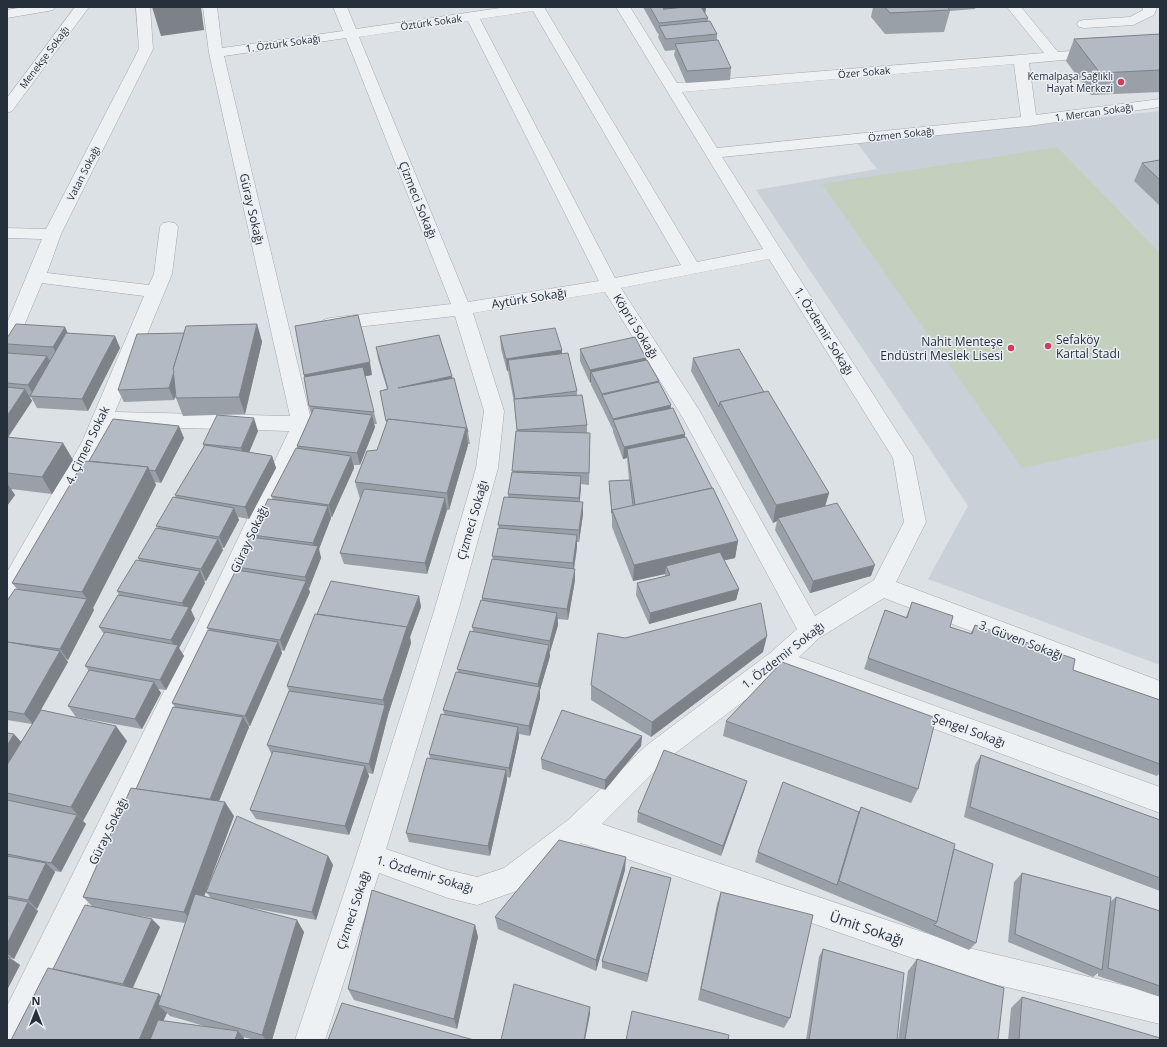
<svg xmlns="http://www.w3.org/2000/svg" width="1167" height="1047" viewBox="0 0 1167 1047" font-family="'Open Sans',sans-serif">
	<style>
		.built { fill: #cad0d8 }
		.green { fill: #c3d0bd }
		.lines { fill: none; stroke-linecap: round; stroke-linejoin: round }
		.minor-casing { stroke: #a2a8b0; stroke-width: 1 }
		.minor { fill: #eef1f4; fill-rule: evenodd }
		.wall { fill: #9aa0a8; fill-rule: evenodd }
		.shaded-wall { fill: #7d8288 }
		.building { fill: #b3bac3; stroke: #7d8288 }
		.poi-dot { fill: #ce3e60; stroke: #ebeff4; stroke-width: 1.5 }
		.labels { text-anchor: middle; dominant-baseline: central; stroke-width: 3; stroke-linejoin: round; paint-order: stroke }
		.far-street-label { font-size: 10px; fill: #26303c; stroke: #ebeff4 }
		.far-poi-label { font-size: 10px; fill: #26303c; stroke: #ebeff4; text-anchor: end }
		.street-label { font-size: 12px; fill: #26303c; stroke: #ebeff4 }
		.poi-label { font-size: 12px; fill: #26303c; stroke: #ebeff4; text-anchor: start }
		.near-street-label { font-size: 14px; fill: #26303c; stroke: #ebeff4 }
	</style>
	<rect width="100%" height="100%" fill="#dce1e6"/>
	<polygon class="built" points="1160,111 1160,665 928,579 968,506 756,190 877,169 857,143"/>
	<polygon class="green" points="1057,147 1160,253 1160,438 1022,468 822,184"/>
	<g class="lines">
		<g class="minor-casing">
			<g id="minor">
				<polygon points="24,7 55,7 53,10 48,11 7,18 7,10"/>
				<polygon points="75,7 89,7 12,111 7,113 7,98"/>
				<path d="M136,7h14l3,42 -92,185 -14,39 102,12 5,-11 6,-47 3,-4 6,-1 6,1 3,4 -6,47 -57,138 175,4 -81,-363 -6,-46h14l5,41 121,-17 -10,-24h14l9,22 151,-22h37l153,255 66,-13 -147,-242h14l47,76 367,-30 -37,-46h14l37,45 39,-3 5,1 2,3 -2,3 -5,1 -68,6 7,52 124,-16v8l-131,19 -307,31 191,300 13,65 -30,60 264,99v22l-276,-105 -65,40 -20,19 361,130v26l-378,-141 -117,89 -63,63 371,125 187,45v30l-187,-45 -392,-136 -59,46 -45,16 -29,-7 -69,-25 -54,167h-30l61,-183 79,-249 41,-140 8,-57 -29,-95 -125,14 -7,-2 -2,-4 2,-4 7,-2 121,-14 -105,-266 -122,18 88,368 -93,205 -197,411h-15v-34l189,-379 93,-196 -180,-5 -7,16 -87,158 -8,2v-30l75,-130 62,-146 -102,-13 -19,45 -9,14 -7,2v-21l35,-84 -35,-1v-10l39,1 93,-180zM533,11l148,254 -66,13 -135,-259zM468,21l131,260 -131,21 -109,-265zM1014,64l7,53 -304,31 -35,-56zM769,259l124,199 11,64 -30,58 -59,36 -116,-206 -78,-122zM605,292l78,126 114,211 -27,24 -123,92 -79,75 -64,48 -27,9 -29,-7 -62,-21 73,-241 39,-140 6,-57 -31,-98z"/>
				<polygon points="1143,7 1157,7 1154,15 1133,25 1084,28 1079,27 1077,24 1079,21 1084,20 1130,17 1143,10"/>
			</g>
		</g>
		<use href="#minor" class="minor"/>
	</g>
	<g class="wall">
		<polygon points="643,7 706,7 705,14 708,18 708,21 717,34 717,40 731,68 730,80 686,83 674,55 675,50 665,51 658,37 659,34 658,34"/>
		<polygon points="873,7 976,7 975,9 950,11 944,32 885,34 871,17"/>
		<polygon points="1160,34 1160,92 1091,95 1066,61 1074,39"/>
		<polygon points="1160,160 1160,206 1134,181 1142,163"/>
		<polygon points="257,324 262,342 245,414 183,416 176,398 176,395 174,400 124,402 118,390 184,333"/>
		<polygon points="68,334 115,336 120,348 88,411 37,408 31,397 30,397 32,401 8,437 63,443 73,460 52,494 11,489 15,495 7,506 7,353 8,353 7,351 7,338"/>
		<polygon points="500,336 562,350 562,354 577,391 577,395 587,425 587,433 590,433 590,445 589,485 581,484 579,502 583,502 583,514 579,542 577,542 577,547 574,569 575,580 568,620 558,619 558,625 550,652 549,652 550,656 540,690 540,698 530,736 519,734 519,737 510,778 507,777 507,780 490,856 409,842 406,833 430,758 429,754 444,714 443,710 458,672 457,669 473,631 472,627 482,600 482,598 493,559 492,556 499,528 498,525 508,497 508,494 513,472 517,431 514,402 508,371 507,371 501,349"/>
		<polygon points="376,347 452,376 468,432 470,444 468,444 468,445 449,510 447,510 427,574 344,564 340,553 360,499 355,482 377,450 387,424 380,391 387,389 378,359"/>
		<polygon points="580,349 646,358 646,360 659,381 659,382 671,405 671,408 685,434 685,437 738,541 735,558 724,560 739,589 736,600 649,624 636,595 637,583 665,576 665,574 633,581 612,527 612,519 609,487 609,481 629,480 627,458 623,459 613,432 613,430 602,407 591,385 591,382 590,383 580,361"/>
		<polygon points="693,358 764,392 829,493 825,506 871,576 810,593 775,530 777,521 773,523 691,371"/>
		<path d="M304,375h68l-7,1 12,48h-3l1,3 -15,38h-6v3l-22,49h-1v1l-12,31 2,9 -13,31 2,3 -26,59 -3,-1 1,3 -32,73h-2l1,1 -30,74 15,15 -30,80 7,2 -5,-6 122,-36 5,9 -17,55 -74,-14 62,26 -32,108h-17l-12,-3 1,1 -233,2 42,-71 40,-62 -10,-10 53,-108 39,-82 -3,-4 37,-73 -2,-2 31,-58 -2,-3 17,-30 -1,-2 21,-35 -2,-4 26,-48v-2l14,-32 -2,-8zM134,915l51,8 -24,73 -2,-2 -26,-6 27,-61zM167,1013l3,3 41,12 -48,-7z"/>
		<polygon points="258,431 249,452 272,456 276,468 249,519 238,517 239,520 224,548 221,548 223,550 206,581 204,581 205,583 191,610 195,619 179,648 184,656 166,690 158,689 161,693 142,729 76,717 68,706 89,671 85,666 104,634 99,627 119,595 117,591 139,560 138,558 158,528 156,526 176,498 175,495 204,447 203,444"/>
		<polygon points="184,438 161,483 155,482 156,485 93,608 94,610 68,660 66,659 68,662 39,712 127,741 83,821 86,824 61,872 54,871 55,872 37,909 35,908 38,911 14,959 10,958 20,965 7,990 7,733 21,742 32,724 7,720 7,601 17,589 12,583 89,461"/>
		<polygon points="419,596 421,607 410,637 411,643 388,715 373,774 368,773 369,776 349,835 256,819 250,810 272,755 267,745 289,691 287,686 317,614"/>
		<polygon points="912,602 950,627 970,634 975,625 1073,670 1160,700 1160,773 1157,776 864,669 885,610 906,617"/>
		<polygon points="625,638 763,652 651,737 591,700 591,685"/>
		<polygon points="726,721 918,789 911,803 723,736"/>
		<polygon points="642,736 641,746 605,790 542,769 541,759"/>
		<polygon points="981,755 1160,820 1160,891 964,817 975,765"/>
		<polygon points="747,781 744,791 721,856 637,822 638,812"/>
		<polygon points="861,807 954,849 976,943 969,950 755,862 758,852 859,812"/>
		<polygon points="625,870 596,971 498,929 495,917"/>
		<polygon points="1022,873 1110,902 1116,897 1160,911 1160,997 1098,976 1098,973 1093,977 1008,942 1014,882"/>
		<polygon points="669,886 647,982 602,968 602,961"/>
		<polygon points="721,892 790,1018 784,1028 698,1000 717,904"/>
		<polygon points="475,925 478,937 457,1029 354,1000 348,989"/>
		<polygon points="823,949 897,1040 806,1040 819,957"/>
		<polygon points="917,959 998,1040 898,1040 908,971"/>
		<polygon points="1022,997 1160,1040 1008,1040 1011,1008"/>
	</g>
	<g class="shaded-wall">
		<polygon points="152,7 201,7 204,30 161,36"/>
		<polygon points="681,7 706,7 705,15"/>
		<polygon points="257,324 262,342 245,414 239,397"/>
		<polygon points="65,327 71,340 59,360 53,347"/>
		<polygon points="185,333 190,345 174,400 169,388"/>
		<polygon points="115,336 120,348 88,411 82,399"/>
		<polygon points="562,350 562,363 508,360 508,371 507,371 506,359"/>
		<polygon points="47,356 54,368 34,396 28,385"/>
		<polygon points="646,358 646,371 591,372 591,382 590,383 590,370"/>
		<polygon points="370,362 372,375 308,387 304,375"/>
		<polygon points="452,376 454,388 398,388"/>
		<polygon points="659,381 658,393 602,395 601,407 602,394"/>
		<polygon points="25,389 32,401 7,439 7,416"/>
		<polygon points="671,405 670,417 613,421 613,419"/>
		<polygon points="372,415 375,427 360,465 357,453"/>
		<polygon points="254,418 258,431 246,460 241,448"/>
		<polygon points="179,426 184,438 161,483 155,471"/>
		<polygon points="466,428 468,445 449,510 447,493"/>
		<polygon points="685,434 684,446 627,449 627,458 623,459 624,447"/>
		<polygon points="63,443 73,460 52,494 42,477"/>
		<polygon points="272,456 276,468 249,519 245,507"/>
		<polygon points="351,456 354,468 332,517 329,505"/>
		<polygon points="148,467 156,485 93,608 94,610 68,660 60,649 87,599 82,592"/>
		<polygon points="581,476 581,488 579,510 579,498"/>
		<polygon points="7,483 15,495 7,506"/>
		<polygon points="829,493 824,510 778,518 777,521 773,523 776,505"/>
		<polygon points="445,498 447,510 427,574 425,563"/>
		<polygon points="583,502 583,514 579,542 579,530"/>
		<polygon points="328,506 331,518 319,549 321,558 309,589 305,577 315,552 313,543"/>
		<polygon points="234,508 239,520 224,548 219,537"/>
		<polygon points="577,535 577,547 573,575 573,563"/>
		<polygon points="218,539 223,550 206,581 201,569"/>
		<polygon points="738,541 735,558 669,573 666,566 665,574 633,581 634,565"/>
		<polygon points="875,565 871,576 810,593 813,581"/>
		<polygon points="575,569 575,580 568,620 567,609"/>
		<polygon points="200,571 205,583 191,610 195,619 179,648 184,656 166,690 160,680 176,649 171,640 187,612 182,603"/>
		<polygon points="306,581 310,592 284,651 280,640"/>
		<polygon points="739,589 736,600 649,624 650,613"/>
		<polygon points="419,596 421,607 410,637 411,643 388,715 383,700 405,630"/>
		<polygon points="557,613 558,625 550,652 550,641"/>
		<polygon points="767,636 763,652 651,737 652,722"/>
		<polygon points="278,642 282,653 250,726 245,716"/>
		<polygon points="549,645 550,656 540,690 540,698 530,736 529,726 538,692 538,684"/>
		<polygon points="60,651 68,662 33,724 24,714"/>
		<polygon points="154,682 161,693 142,729 135,719"/>
		<polygon points="385,705 388,715 373,774 369,764"/>
		<polygon points="243,717 249,727 215,811 209,802"/>
		<polygon points="116,726 127,741 83,821 71,807"/>
		<polygon points="518,727 519,737 510,778 509,768"/>
		<polygon points="14,734 23,744 7,774 7,746"/>
		<polygon points="642,736 641,746 605,790 605,780"/>
		<polygon points="365,766 369,776 349,835 345,826"/>
		<polygon points="506,770 507,780 490,856 488,846"/>
		<polygon points="747,781 744,791 721,856 723,846"/>
		<polygon points="225,802 234,816 194,924 184,912"/>
		<polygon points="77,815 86,824 61,872 51,863"/>
		<polygon points="328,856 333,865 316,920 312,912"/>
		<polygon points="626,857 625,870 596,971 596,960"/>
		<polygon points="46,863 55,872 37,909 28,900"/>
		<polygon points="671,878 669,886 647,982 648,974"/>
		<polygon points="28,902 38,911 14,959 7,953 7,944"/>
		<polygon points="152,919 160,927 131,991 123,984"/>
		<polygon points="297,920 304,932 272,1040 266,1040 262,1035"/>
		<polygon points="475,925 478,937 457,1029 454,1019"/>
		<polygon points="10,958 20,965 7,990 7,962"/>
		<polygon points="159,994 170,1004 158,1005 167,1013 155,1040 139,1040"/>
		<polygon points="590,1007 590,1014 585,1040 584,1040"/>
		<polygon points="238,1031 244,1038 244,1040 235,1040"/>
	</g>
	<g class="building">
		<polygon points="650,7 681,7 663,9 687,7 701,7 708,18 659,23"/>
		<polygon points="885,7 947,7 950,10 890,13"/>
		<polygon points="710,21 717,34 666,39 659,26"/>
		<polygon points="1160,34 1160,70 1100,73 1074,39"/>
		<polygon points="718,40 731,68 687,71 675,44"/>
		<polygon points="1160,160 1160,180 1142,163"/>
		<polygon points="358,315 370,362 304,375 295,326"/>
		<polygon points="16,324 65,327 53,347 7,344 7,338"/>
		<polygon points="257,324 239,397 176,398 173,369 186,326"/>
		<polygon points="555,328 562,350 506,359 500,336"/>
		<polygon points="66,333 115,336 82,399 30,396"/>
		<polygon points="184,333 173,369 174,372 169,388 118,390 137,334"/>
		<polygon points="439,335 452,376 398,388 454,378 468,432 467,432 466,428 388,419 388,421 386,421 380,391 388,389 376,347"/>
		<polygon points="635,337 646,358 590,370 580,349"/>
		<polygon points="739,349 764,392 720,402 719,407 693,358"/>
		<polygon points="7,353 47,356 28,385 7,383"/>
		<polygon points="568,353 577,391 515,399 508,360"/>
		<polygon points="647,360 659,381 602,394 591,372"/>
		<polygon points="363,367 374,412 309,406 304,377"/>
		<polygon points="659,382 671,405 613,419 602,395"/>
		<polygon points="7,387 25,389 7,416"/>
		<polygon points="768,391 829,493 776,505 720,402"/>
		<polygon points="582,395 587,425 517,430 514,399"/>
		<polygon points="314,408 372,415 357,453 297,446"/>
		<polygon points="673,408 685,434 624,447 613,420"/>
		<polygon points="217,415 254,418 241,448 203,444"/>
		<polygon points="113,419 179,426 155,471 149,470 148,467 89,461"/>
		<polygon points="388,419 466,428 447,493 355,482 367,451 377,450"/>
		<polygon points="516,431 590,433 589,473 512,471"/>
		<polygon points="7,437 63,443 42,477 7,473"/>
		<polygon points="686,437 712,488 635,505 627,449"/>
		<polygon points="205,445 272,456 245,507 175,495"/>
		<polygon points="296,448 351,456 329,505 271,496"/>
		<polygon points="84,461 148,467 82,592 12,583"/>
		<polygon points="512,472 581,476 579,498 508,494"/>
		<polygon points="630,480 633,506 612,510 612,513 609,481"/>
		<polygon points="713,488 738,541 634,565 612,510"/>
		<polygon points="364,489 445,498 425,563 340,553"/>
		<polygon points="173,497 234,508 219,537 156,526"/>
		<polygon points="504,497 583,502 579,530 498,525"/>
		<polygon points="268,499 328,506 313,543 252,535"/>
		<polygon points="837,503 875,565 813,581 778,518"/>
		<polygon points="156,528 218,539 201,569 138,558"/>
		<polygon points="498,528 577,535 573,563 492,556"/>
		<polygon points="250,537 318,546 305,577 236,567"/>
		<polygon points="720,552 739,589 650,613 637,583 670,575 666,566"/>
		<polygon points="492,559 575,569 567,609 482,598"/>
		<polygon points="136,560 200,571 182,603 117,591"/>
		<polygon points="236,570 306,581 280,640 207,628"/>
		<polygon points="331,581 419,596 407,627 317,614"/>
		<polygon points="15,589 87,599 60,649 7,642 7,601"/>
		<polygon points="118,595 189,607 171,640 99,627"/>
		<polygon points="481,600 557,613 550,641 472,627"/>
		<polygon points="912,602 953,616 950,627 972,634 975,625 1075,659 1073,670 1160,700 1160,764 868,658 885,610 907,618"/>
		<polygon points="761,603 767,636 652,722 591,685 598,633 625,638"/>
		<polygon points="315,614 407,627 383,700 287,686"/>
		<polygon points="208,630 278,642 245,716 172,703"/>
		<polygon points="470,631 549,645 538,684 457,669"/>
		<polygon points="105,632 178,645 160,680 85,666"/>
		<polygon points="7,642 60,651 24,714 7,711"/>
		<polygon points="782,662 936,718 918,789 726,721"/>
		<polygon points="89,670 154,682 135,719 68,706"/>
		<polygon points="456,672 540,687 529,726 443,710"/>
		<polygon points="289,691 385,705 369,764 267,745"/>
		<polygon points="173,707 243,717 210,799 136,789"/>
		<polygon points="41,710 116,726 71,807 7,793 7,765"/>
		<polygon points="562,710 642,736 605,780 541,759"/>
		<polygon points="441,714 518,727 509,768 429,754"/>
		<polygon points="7,733 14,734 7,746"/>
		<polygon points="664,750 747,781 723,846 638,812"/>
		<polygon points="273,751 365,766 345,826 250,810"/>
		<polygon points="981,755 1160,820 1160,878 970,807"/>
		<polygon points="427,758 506,770 488,846 406,833"/>
		<polygon points="783,782 859,812 837,885 758,852"/>
		<polygon points="131,788 225,802 184,912 83,897"/>
		<polygon points="7,800 77,815 51,863 7,854"/>
		<polygon points="861,807 955,844 937,922 839,881"/>
		<polygon points="237,816 328,856 312,912 206,892"/>
		<polygon points="559,840 626,857 596,960 495,917"/>
		<polygon points="954,849 993,864 976,943 934,925 937,922"/>
		<polygon points="7,856 46,863 28,900 7,896"/>
		<polygon points="631,867 671,878 648,974 602,961"/>
		<polygon points="1022,873 1111,897 1102,970 1015,934"/>
		<polygon points="372,890 475,925 454,1019 348,989"/>
		<polygon points="721,892 813,915 790,1018 701,989"/>
		<polygon points="195,894 297,920 262,1035 158,1005"/>
		<polygon points="1116,897 1160,911 1160,986 1108,968"/>
		<polygon points="7,898 28,902 7,944"/>
		<polygon points="85,905 152,919 123,984 53,969"/>
		<polygon points="823,949 904,973 897,1040 809,1040"/>
		<polygon points="7,957 10,958 7,962"/>
		<polygon points="917,959 1004,988 998,1040 905,1040"/>
		<polygon points="48,968 159,994 139,1040 11,1040"/>
		<polygon points="514,984 590,1007 584,1040 501,1040"/>
		<polygon points="1022,997 1160,1038 1160,1040 1019,1040"/>
		<polygon points="342,1003 474,1040 328,1040"/>
		<polygon points="632,1011 729,1035 728,1040 626,1040"/>
		<polygon points="158,1020 238,1031 235,1040 150,1040"/>
	</g>
	<g class="poi-dot">
		<circle cx="1121" cy="82" r="4"/>
		<circle cx="1048" cy="346" r="4"/>
		<circle cx="1011" cy="348" r="4"/>
	</g>
	<g class="labels">
		<g class="far-street-label">
			<text transform="translate(431 22) rotate(-8)">Öztürk Sokak</text>
			<text transform="translate(283 43) rotate(-8)">1. Öztürk Sokağı</text>
			<text transform="translate(44 57) rotate(-53)">Menekşe Sokağı</text>
			<text transform="translate(864 72) rotate(-5)">Özer Sokak</text>
			<text transform="translate(1094 112) rotate(-8)">1. Mercan Sokağı</text>
			<text transform="translate(901 134) rotate(-6)">Özmen Sokağı</text>
			<text transform="translate(83 173) rotate(-63)">Vatan Sokağı</text>
		</g>
		<g class="far-poi-label">
			<text x="1113" y="76">Kemalpaşa Sağlıklı<tspan x="1113" dy="12">Hayat Merkezi</tspan></text>
		</g>
		<g class="street-label">
			<text transform="translate(418 200) rotate(68)">Çizmeci Sokağı</text>
			<text transform="translate(252 209) rotate(77)">Güray Sokağı</text>
			<text transform="translate(529 298) rotate(-9)">Aytürk Sokağı</text>
			<text transform="translate(636 326) rotate(58)">Köprü Sokağı</text>
			<text transform="translate(824 331) rotate(58)">1. Özdemir Sokağı</text>
			<text transform="translate(87 445) rotate(-64)">4. Çimen Sokak</text>
			<text transform="translate(472 520) rotate(-74)">Çizmeci Sokağı</text>
			<text transform="translate(249 539) rotate(-65)">Güray Sokağı</text>
			<text transform="translate(1021 640) rotate(21)">3. Güven Sokağı</text>
			<text transform="translate(783 655) rotate(-38)">1. Özdemir Sokağı</text>
			<text transform="translate(969 730) rotate(20)">Şengel Sokağı</text>
			<text transform="translate(108 831) rotate(-64)">Güray Sokağı</text>
			<text transform="translate(425 874) rotate(17)">1. Özdemir Sokağı</text>
			<text transform="translate(353 910) rotate(-72)">Çizmeci Sokağı</text>
		</g>
		<g class="poi-label">
			<text x="1056" y="339">Sefaköy<tspan x="1056" dy="14">Kartal Stadı</tspan></text>
			<text x="1003" y="341" text-anchor="end">Nahit Menteşe<tspan x="1003" dy="14">Endüstri Meslek Lisesi</tspan></text>
		</g>
		<g class="near-street-label">
			<text transform="translate(867 928) rotate(19)">Ümit Sokağı</text>
		</g>
	</g>
	<rect width="1167" height="1047" fill="none" stroke="#26303c" stroke-width="16"/>
	<g transform="translate(36 1011)" stroke="#ebeff4" stroke-width="3" paint-order="stroke">
	<path d="M0-3L7 15L0 10L-7 15Z" fill="#26303c"/>
	<text y="-6" font-size="11" font-weight="bold" text-anchor="middle" fill="#26303c">N</text>
	</g>
</svg>
